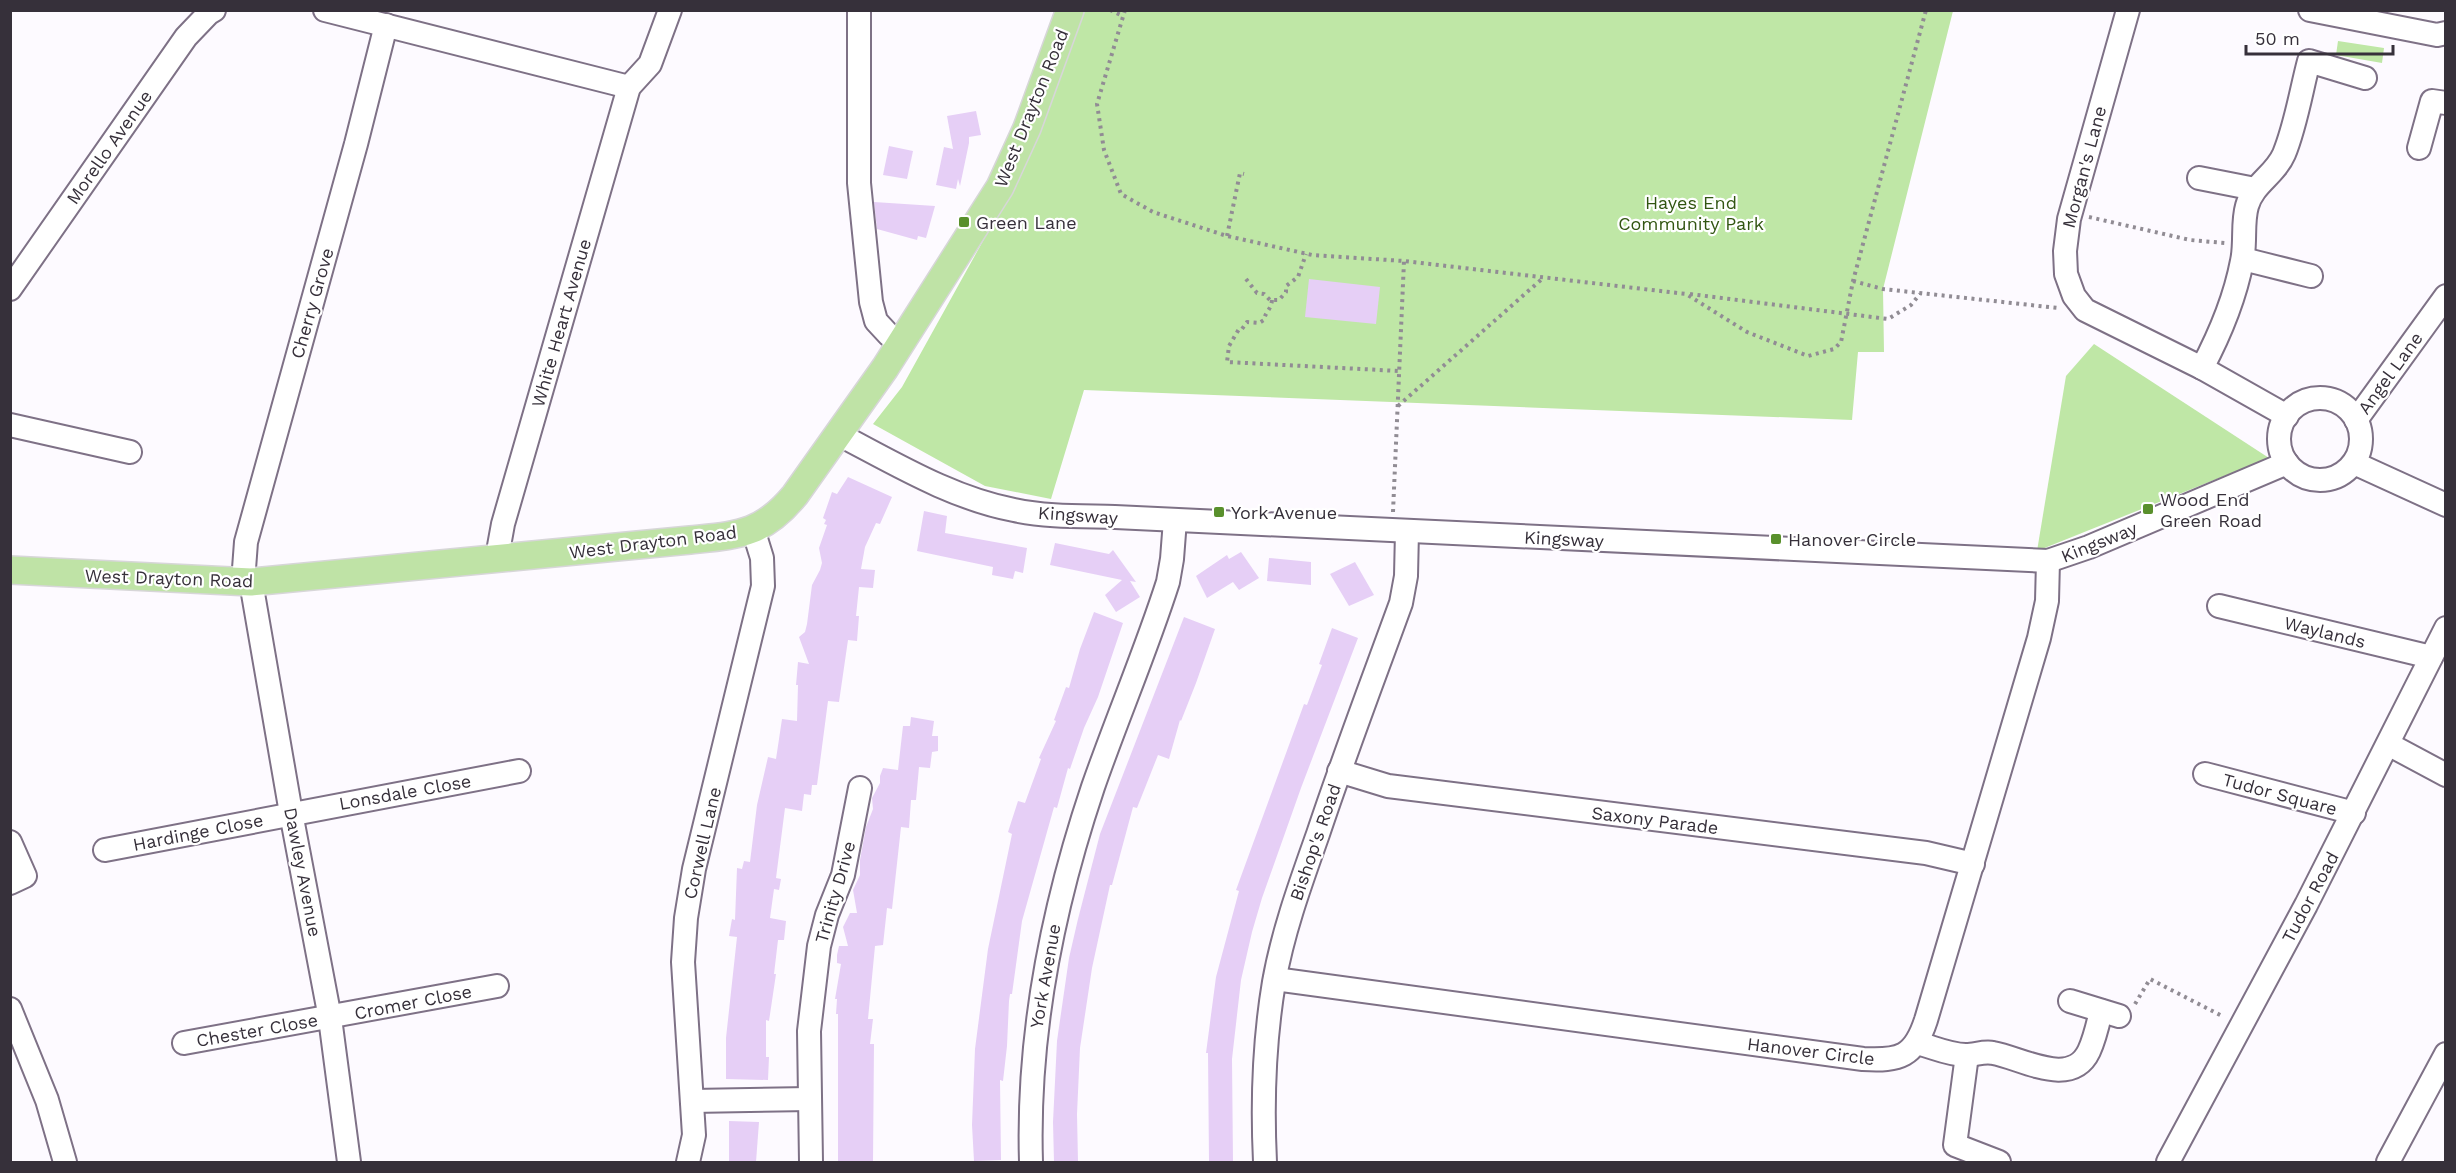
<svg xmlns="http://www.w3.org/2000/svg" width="2456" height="1173" viewBox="0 0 2456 1173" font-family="'Work Sans',sans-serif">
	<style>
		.green { fill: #bfe7a6 }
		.building { fill: #e6cff6 }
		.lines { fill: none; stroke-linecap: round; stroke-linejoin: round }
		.minor-casing { stroke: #7e7186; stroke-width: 26 }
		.major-casing { stroke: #d7d6d8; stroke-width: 30 }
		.path { stroke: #918c94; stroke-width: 4; stroke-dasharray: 3 4.5; stroke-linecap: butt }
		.minor { stroke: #fff; stroke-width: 22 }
		.major { stroke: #bfe3a6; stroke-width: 27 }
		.poi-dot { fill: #59902c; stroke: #fff; stroke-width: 2 }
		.labels { text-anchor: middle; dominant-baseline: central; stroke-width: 4.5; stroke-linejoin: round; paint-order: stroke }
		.street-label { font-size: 18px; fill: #36303a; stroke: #fff }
		.park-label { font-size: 18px; fill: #315511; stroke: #fff }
		.poi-label { font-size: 18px; fill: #36303a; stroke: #fff; text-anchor: start }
	</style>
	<rect width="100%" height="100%" fill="#fdfaff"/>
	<g class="green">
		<polygon points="1079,11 1953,11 1883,289 1884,352 1858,352 1852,420 1084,390 1051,499 985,486 873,424 902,387 1019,176"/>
		<polygon points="2338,41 2384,48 2382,63 2336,55"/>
		<polygon points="2094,344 2269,458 2037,551 2066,376"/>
	</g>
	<g class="building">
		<polygon points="976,111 981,135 969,137 969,143 960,186 958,179 956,189 936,185 944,147 953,149 947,116"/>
		<polygon points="889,146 913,151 907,179 883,175"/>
		<polygon points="874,202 935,206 926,238 918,236 917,240 877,229"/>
		<polygon points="1309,279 1380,287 1376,324 1305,317"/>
		<polygon points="848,477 892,497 880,524 876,523 865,547 861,569 875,570 873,588 859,587 856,616 859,616 857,641 848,640 839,702 828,701 817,785 812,785 811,795 804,794 802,811 785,808 776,878 781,879 779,890 774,889 770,918 786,921 784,940 778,940 774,974 776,974 769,1021 766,1020 766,1057 769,1057 768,1080 726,1079 726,1038 737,937 729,936 732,919 735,920 737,868 742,869 744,861 750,862 757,805 768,757 776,759 782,719 797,721 798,685 796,685 798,662 809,664 799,637 805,632 807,624 812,585 820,570 822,563 819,548 827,525 824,524 826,520 823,518 832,492 837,494"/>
		<polygon points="924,511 947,516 945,533 1027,548 1023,573 1015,571 1013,579 992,575 993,567 917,551"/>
		<polygon points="1055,543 1109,554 1113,550 1136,582 1130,581 1140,597 1116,612 1105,595 1122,580 1050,565"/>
		<polygon points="1241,552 1259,578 1239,590 1233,582 1207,598 1196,576 1227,555 1229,559"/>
		<polygon points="1269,558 1311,562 1311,585 1267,581"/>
		<polygon points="1355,562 1374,595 1349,606 1330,574"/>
		<polygon points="1094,612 1123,623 1098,697 1084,728 1070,769 1068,768 1057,808 1054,807 1022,921 1012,994 1010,994 1009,1001 1007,1046 1003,1081 1000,1080 1001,1160 974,1161 972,1125 975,1049 988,949 1012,834 1008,832 1018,801 1025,803 1041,759 1039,758 1056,721 1054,720 1066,687 1069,688 1080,649"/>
		<polygon points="1184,617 1215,629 1196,683 1181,721 1180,720 1169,759 1158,755 1137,808 1133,807 1112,885 1110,885 1092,968 1080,1048 1077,1114 1078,1162 1054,1162 1053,1122 1057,1041 1069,958 1078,919 1100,834"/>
		<polygon points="1332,628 1358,638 1301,788 1262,898 1252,932 1241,980 1232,1059 1233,1162 1209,1162 1208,1053 1206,1053 1216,977 1239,891 1236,890 1304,704 1307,705 1322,665 1319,664"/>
		<polygon points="911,717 934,721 932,736 938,736 938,751 932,752 930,768 919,767 916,800 911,800 909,828 901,827 892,909 887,908 883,945 875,946 868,1019 873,1019 870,1044 874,1044 873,1162 838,1162 838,1014 836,1014 837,999 835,999 841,964 837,963 837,955 839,946 848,946 843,927 850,913 857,913 853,890 860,875 860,860 866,827 873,809 872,798 880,783 880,776 883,768 898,770 903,726 910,726"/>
		<polygon points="729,1121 759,1122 756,1162 729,1162"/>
	</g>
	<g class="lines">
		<g class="minor-casing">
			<g id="minor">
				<polyline points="325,10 629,87"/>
				<polyline points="859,10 859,183 871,302 876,321 889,335 901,342"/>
				<polyline points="2128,10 2069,219 2065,251 2066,274 2074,296 2085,310 2202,368 2287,416"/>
				<polyline points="2310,10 2437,35 2446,33"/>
				<polyline points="2419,148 2432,101 2446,103"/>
				<polyline points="2199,178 2255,189"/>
				<polyline points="2243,259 2311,276"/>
				<polyline points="10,289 186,37 209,13 214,10"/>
				<path d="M2202,368c18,-34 33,-70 40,-107 4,-18 0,-38 5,-55 6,-22 28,-31 37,-52 12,-29 17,-63 25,-93l56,17"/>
				<circle cx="2320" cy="439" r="41"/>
				<polyline points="2356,420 2446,296"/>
				<polyline points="10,425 130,452"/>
				<path d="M838,434c56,29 113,64 176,76 33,7 68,6 101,7l933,44 41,-14 198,-84"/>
				<polyline points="2354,463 2446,505"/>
				<polyline points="500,559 499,546 503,524 629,87 650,64 670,10"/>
				<polyline points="243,582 246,542 356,144 386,25"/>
				<polyline points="251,582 291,813 330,1018 349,1162"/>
				<polyline points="2219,606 2431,657"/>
				<polyline points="2388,744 2446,775"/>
				<polyline points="1339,771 1388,786 1926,853 1973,864"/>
				<polyline points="2205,774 2354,813"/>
				<polyline points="10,842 25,876 10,883"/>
				<polyline points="105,850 519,771"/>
				<path d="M1275,979l588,80c37,2 51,-2 63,-39l113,-382 8,-37 1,-40"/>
				<polyline points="2070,1001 2119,1016"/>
				<polyline points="10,1009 47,1100 65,1162"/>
				<polyline points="184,1043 497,986"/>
				<path d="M1917,1043c16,4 32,12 49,12 9,0 18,-4 27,-2 29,5 78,36 96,-2 6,-13 9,-27 12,-40"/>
				<polyline points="1967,1055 1955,1145 1999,1162"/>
				<polyline points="692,1101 810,1099"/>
				<polyline points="688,1162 694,1135 683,962 686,918 694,869 763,586 762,558 753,529"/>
				<polyline points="811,1162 809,1031 819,946 827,915 843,875 860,788"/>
				<path d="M1031,1162c-4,-128 21,-253 62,-375 24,-69 53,-136 75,-205l4,-23 3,-39"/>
				<path d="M1265,1162c-3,-61 -1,-120 9,-180 9,-51 27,-100 44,-148 26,-78 55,-154 83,-231l5,-27 1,-45"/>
				<polyline points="2168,1162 2306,905 2446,628"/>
				<polyline points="2388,1162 2446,1054"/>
			</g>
		</g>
		<g class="major-casing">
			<path id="major" d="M10,570l241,12 439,-42c48,-5 72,-5 105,-45l90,-127 115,-181 27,-59 43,-118"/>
		</g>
		<g class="path">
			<polyline points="1110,10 1123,16"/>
			<polyline points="1125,10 1097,104 1104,150 1121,194 1153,212 1227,236 1312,255 1404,261 1686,294 1747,332 1808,356 1834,349 1841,342 1853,281 1926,10"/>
			<polyline points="2089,217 2190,240 2225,243"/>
			<polyline points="1227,236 1240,173 1244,174"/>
			<polyline points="1246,279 1257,293 1264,294 1270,300 1279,300 1286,292 1286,286 1298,277 1306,254"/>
			<polyline points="1853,281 1883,289 2058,308"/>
			<polyline points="1690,294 1888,319 1911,305 1920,294"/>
			<path d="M1272,300c-1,10 -7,12 -8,20l-5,3 -12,-1 -5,7h-3l-10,17 -2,16 172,9"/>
			<polyline points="1398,406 1543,278"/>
			<polyline points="1393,512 1404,261"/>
			<polyline points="2135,1004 2150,979 2224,1017"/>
		</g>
		<use href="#minor" class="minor"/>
		<use href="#major" class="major"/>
	</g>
	<g class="poi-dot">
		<rect x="958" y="216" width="12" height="12" rx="3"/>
		<rect x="2142" y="503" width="12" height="12" rx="3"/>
		<rect x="1213" y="506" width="12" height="12" rx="3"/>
		<rect x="1770" y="533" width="12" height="12" rx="3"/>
	</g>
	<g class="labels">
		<g class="street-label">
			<text transform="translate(1031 108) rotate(-68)">West Drayton Road</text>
			<text transform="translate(109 147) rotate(-55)">Morello Avenue</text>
			<text transform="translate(2084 167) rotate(-75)">Morgan's Lane</text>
			<text transform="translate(312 303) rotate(-74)">Cherry Grove</text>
			<text transform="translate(561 323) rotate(-74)">White Heart Avenue</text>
			<text transform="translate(2390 373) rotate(-54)">Angel Lane</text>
			<text transform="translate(1078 515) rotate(4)">Kingsway</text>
			<text transform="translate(1564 539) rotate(3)">Kingsway</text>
			<text transform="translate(653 542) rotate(-7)">West Drayton Road</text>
			<text transform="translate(2099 542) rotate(-22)">Kingsway</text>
			<text transform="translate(169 578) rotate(2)">West Drayton Road</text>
			<text transform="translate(2325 632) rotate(14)">Waylands</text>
			<text transform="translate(405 792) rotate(-10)">Lonsdale Close</text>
			<text transform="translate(2280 794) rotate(15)">Tudor Square</text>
			<text transform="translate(1655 820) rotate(7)">Saxony Parade</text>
			<text transform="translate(198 832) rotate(-11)">Hardinge Close</text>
			<text transform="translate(1315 842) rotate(-71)">Bishop's Road</text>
			<text transform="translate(702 843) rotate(-77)">Corwell Lane</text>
			<text transform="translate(303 872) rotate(79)">Dawley Avenue</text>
			<text transform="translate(835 892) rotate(-74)">Trinity Drive</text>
			<text transform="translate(2310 897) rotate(-62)">Tudor Road</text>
			<text transform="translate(1045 976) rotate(-80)">York Avenue</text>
			<text transform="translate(413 1002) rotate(-11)">Cromer Close</text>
			<text transform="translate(257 1030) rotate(-10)">Chester Close</text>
			<text transform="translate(1811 1051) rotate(7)">Hanover Circle</text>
		</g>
		<g class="park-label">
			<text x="1691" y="202">Hayes End<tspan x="1691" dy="21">Community Park</tspan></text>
		</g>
		<g class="poi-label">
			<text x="976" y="222">Green Lane</text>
			<text x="2160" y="499">Wood End<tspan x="2160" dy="21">Green Road</tspan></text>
			<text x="1231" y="512">York Avenue</text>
			<text x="1788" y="539">Hanover Circle</text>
		</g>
	</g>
	<rect width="2456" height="1173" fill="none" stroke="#36303a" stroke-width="24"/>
	<path d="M2246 45v9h147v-9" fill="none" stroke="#36303a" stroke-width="3"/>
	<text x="2255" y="45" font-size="18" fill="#36303a" stroke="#ffffff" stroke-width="4.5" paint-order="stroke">50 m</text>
</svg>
